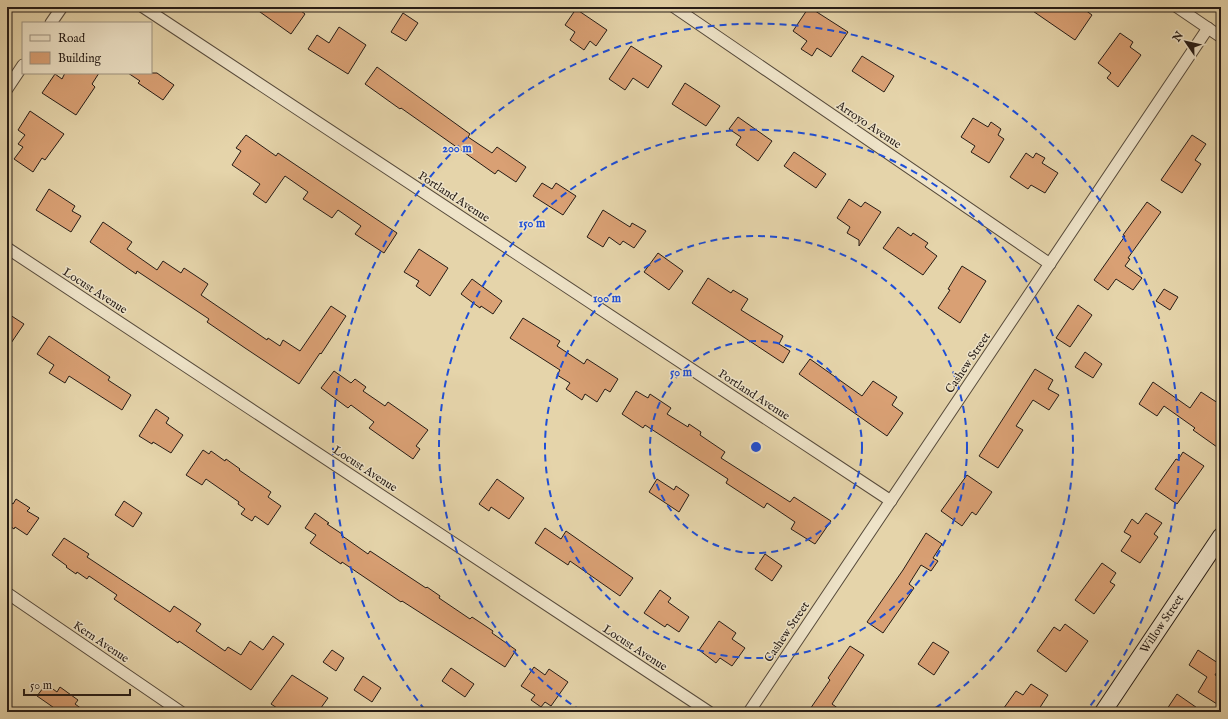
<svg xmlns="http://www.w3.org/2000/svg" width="1228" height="719" viewBox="0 0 1228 719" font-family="'IM FELL English',serif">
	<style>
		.building { fill: #d9a074; stroke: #261c16 }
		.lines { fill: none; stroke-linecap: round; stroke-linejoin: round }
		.street-casing { stroke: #564a3b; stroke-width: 13 }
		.secondary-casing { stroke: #261c16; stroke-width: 18 }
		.street { stroke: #eee3c8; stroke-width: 11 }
		.secondary { stroke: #eee3c8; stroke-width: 16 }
		.ring { fill: none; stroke: #1d4ed8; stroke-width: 2; stroke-dasharray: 7 5 }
		.labels { text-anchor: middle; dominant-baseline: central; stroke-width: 3; stroke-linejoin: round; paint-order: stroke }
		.street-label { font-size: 12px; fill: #261c16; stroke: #eee3c8 }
		.centre { fill: #1d4ed8; stroke: #eee3c8; stroke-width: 2 }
		.ring-label { font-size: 12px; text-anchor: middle; font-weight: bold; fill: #1d4ed8; stroke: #eee3c8; stroke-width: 3; stroke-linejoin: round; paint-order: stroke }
	</style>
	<rect width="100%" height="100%" fill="#e5d4aa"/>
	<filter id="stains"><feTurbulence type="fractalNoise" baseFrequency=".005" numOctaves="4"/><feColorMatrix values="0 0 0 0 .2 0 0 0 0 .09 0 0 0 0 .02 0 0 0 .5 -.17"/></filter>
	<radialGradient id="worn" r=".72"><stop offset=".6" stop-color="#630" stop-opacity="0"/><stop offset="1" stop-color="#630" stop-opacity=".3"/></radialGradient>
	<g class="building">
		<polygon points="253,7 296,7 305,14 291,34"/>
		<polygon points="809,7 848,32 831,57 817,48 812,56 801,49 807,41 793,31"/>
		<polygon points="1027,7 1081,7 1092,15 1075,40"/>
		<polygon points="576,9 607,30 596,46 590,41 584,50 570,40 575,32 565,25"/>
		<polygon points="403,13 418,23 406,41 391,32"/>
		<polygon points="339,27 366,45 348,74 308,49 317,35 329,43"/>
		<polygon points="1120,33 1133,42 1130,47 1141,55 1118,87 1107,78 1111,73 1098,63"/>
		<polygon points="631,46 662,66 648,88 633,78 625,90 609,79"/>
		<polygon points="862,56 894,76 884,92 852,71"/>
		<polygon points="377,67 470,134 468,137 492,153 497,147 526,167 516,182 498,170 495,174 401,108 400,109 365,84"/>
		<polygon points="65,73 99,73 92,84 95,87 76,115 42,93 55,74 62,79"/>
		<polygon points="128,73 157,73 174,85 163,100 138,83 140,81"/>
		<polygon points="685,83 720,106 706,126 672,104"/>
		<polygon points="30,111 64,134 45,160 42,158 33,172 14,159 23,147 18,144 25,135 18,130"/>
		<polygon points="738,117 772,141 758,161 736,145 741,137 729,129"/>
		<polygon points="973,118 988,127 991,122 1001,129 998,135 1004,139 989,163 971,152 975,146 961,137"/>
		<polygon points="246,135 276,156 278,153 397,233 384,253 355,234 361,226 338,210 332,218 303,199 308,192 285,176 266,203 253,194 260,184 232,165 241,151 236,148"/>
		<polygon points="1192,135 1206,144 1195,160 1201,164 1182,193 1161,180"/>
		<polygon points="794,152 826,174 816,188 784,166"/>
		<polygon points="1026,153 1033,158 1036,153 1045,158 1042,163 1058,173 1045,193 1031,185 1028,189 1010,177"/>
		<polygon points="542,183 552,189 556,183 576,196 563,215 533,196"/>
		<polygon points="49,189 75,206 72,211 81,216 71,232 36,210"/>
		<polygon points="849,199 861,207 865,202 881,212 859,246 859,240 847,233 850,227 837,218"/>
		<polygon points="1147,202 1161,212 1128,258 1130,259 1125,266 1142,278 1133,290 1116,279 1108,290 1094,280 1125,236 1123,235"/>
		<polygon points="603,210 630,227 632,223 646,231 634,248 623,241 620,245 609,237 603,247 587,237"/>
		<polygon points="103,222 132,242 127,249 157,270 163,261 181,273 184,268 208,284 201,295 267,340 268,338 280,346 283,340 300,351 331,306 346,316 321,354 320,353 299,384 245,348 207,322 209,319 137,271 136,274 90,242"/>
		<polygon points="898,227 911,236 913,233 928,243 925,247 937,256 923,275 883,248"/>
		<polygon points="419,249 448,268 430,296 416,286 419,281 404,272"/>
		<polygon points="658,253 683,271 669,290 644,272"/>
		<polygon points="962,266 986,281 960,323 938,308 950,290 948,289"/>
		<polygon points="708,278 731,293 733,290 748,299 741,310 783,336 779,344 790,351 783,363 692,303"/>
		<polygon points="472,279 502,301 493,314 481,306 480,308 461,294"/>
		<polygon points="1164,289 1178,297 1170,310 1156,301"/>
		<polygon points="1078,305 1092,315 1070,347 1056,338"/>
		<polygon points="7,313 24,324 7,349"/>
		<polygon points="523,318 560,341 557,346 584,364 587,359 618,379 610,392 605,389 597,402 585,394 582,400 566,389 570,383 557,375 560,370 510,338"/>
		<polygon points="49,336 110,377 108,380 131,395 122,410 69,376 65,383 49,373 54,365 37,354"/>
		<polygon points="1085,352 1102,364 1093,378 1075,367"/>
		<polygon points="810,359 862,396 873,381 897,397 892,405 903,413 887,436 799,374"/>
		<polygon points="1035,369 1053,380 1048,389 1059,395 1049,410 1033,400 1016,426 1023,430 998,468 979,456"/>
		<polygon points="334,371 351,383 355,379 366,387 363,391 385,406 388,402 428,430 416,446 420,449 413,459 369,428 374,422 351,405 348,408 321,388"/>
		<polygon points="1153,382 1190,408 1201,392 1221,405 1221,441 1217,447 1193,430 1195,428 1164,406 1157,416 1139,404"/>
		<polygon points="636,391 648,398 650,394 671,408 667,414 688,427 689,424 701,432 700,435 725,452 721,458 790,502 794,497 831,521 815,544 791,529 795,522 767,503 764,508 726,483 728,479 645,425 643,428 622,414"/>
		<polygon points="156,409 169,418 166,423 183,435 171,453 153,442 152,444 139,436"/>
		<polygon points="203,450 209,454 211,451 225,461 226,459 240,469 239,470 271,492 268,497 281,506 268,525 255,516 252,521 241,514 245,509 238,504 239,502 206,479 202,485 186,475"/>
		<polygon points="1183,452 1204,466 1177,504 1155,489 1176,459 1178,460"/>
		<polygon points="967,475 992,492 976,515 972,512 962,526 941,511"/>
		<polygon points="497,479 524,498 509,519 491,507 489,511 479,504"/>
		<polygon points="657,479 674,490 676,486 689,495 679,512 649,492"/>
		<polygon points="16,499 30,508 27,511 39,518 27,535 15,527 14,529 7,524 7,500 13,504"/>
		<polygon points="124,501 142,513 133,527 115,515"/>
		<polygon points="315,513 329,523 327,524 342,534 341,535 368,554 370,551 426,588 427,587 440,596 439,598 470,619 472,617 493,631 492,633 516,650 505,667 402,601 401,602 342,562 341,564 310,543 316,535 305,528"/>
		<polygon points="1146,513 1162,523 1154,534 1158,537 1140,563 1121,551 1131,536 1124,532 1132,519 1138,524"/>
		<polygon points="545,528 561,539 566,531 633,578 620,596 570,561 568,565 535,543"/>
		<polygon points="926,533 942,544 933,558 938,561 931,571 921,565 909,584 914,588 883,633 867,622 903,570"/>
		<polygon points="64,538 89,554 87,557 170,612 174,606 201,624 196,631 225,651 228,647 241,655 250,641 263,650 273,636 284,644 251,690 179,641 178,643 114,599 117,595 89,576 87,579 77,572 76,574 66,567 67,566 52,555"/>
		<polygon points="765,554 782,566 772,581 755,569"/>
		<polygon points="1102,563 1116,573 1110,582 1115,585 1094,614 1075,600"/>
		<polygon points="660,590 671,598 668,602 689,617 679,632 667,624 665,627 644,613"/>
		<polygon points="719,621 736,633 732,639 745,648 732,666 720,658 716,663 699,650"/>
		<polygon points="1065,624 1088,641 1066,672 1037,651 1054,627 1060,631"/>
		<polygon points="933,642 949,652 934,675 918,664"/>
		<polygon points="850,646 864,655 832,704 843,712 808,712 830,680 828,678"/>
		<polygon points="332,650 344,658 336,671 323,662"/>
		<polygon points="1198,650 1221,665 1215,675 1221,678 1221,698 1217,704 1198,692 1207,677 1189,665"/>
		<polygon points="534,667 545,675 549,669 568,682 551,706 545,702 541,707 531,700 535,695 521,686"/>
		<polygon points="451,668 474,684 465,697 442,681"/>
		<polygon points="292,675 328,698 318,712 283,712 271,704"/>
		<polygon points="363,676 381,688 372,702 354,690"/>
		<polygon points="46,684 57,692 60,687 78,700 75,704 86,712 60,712 37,696"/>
		<polygon points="1031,684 1048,695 1037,712 1001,712 1016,691 1023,695"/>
		<polygon points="1177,694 1203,712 1165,712"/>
	</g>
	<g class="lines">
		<g class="street-casing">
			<g id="street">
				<polyline points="143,7 891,501"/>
				<polyline points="674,7 1050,264"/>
				<polyline points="1177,7 1221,37"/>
				<polyline points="51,23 62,7"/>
				<polyline points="7,89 23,65"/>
				<polyline points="7,248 709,712"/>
				<polyline points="7,593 181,712"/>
				<polyline points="749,712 1208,28"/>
			</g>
		</g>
		<g class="secondary-casing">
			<polyline id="secondary" points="1103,712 1221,536"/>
		</g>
		<use href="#street" class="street"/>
		<use href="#secondary" class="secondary"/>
	</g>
	<g class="ring">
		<circle cx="756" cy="447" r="106"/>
		<circle cx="756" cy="447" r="211"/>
		<path d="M581 711A317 317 0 1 1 931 711"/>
		<path d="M425 710A423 423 0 1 1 1087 710"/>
	</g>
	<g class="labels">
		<g class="street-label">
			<text transform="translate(869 125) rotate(34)">Arroyo Avenue</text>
			<text transform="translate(454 197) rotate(33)">Portland Avenue</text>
			<text transform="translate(95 291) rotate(33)">Locust Avenue</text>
			<text transform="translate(968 363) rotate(-56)">Cashew Street</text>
			<text transform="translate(754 395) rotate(33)">Portland Avenue</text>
			<text transform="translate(365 469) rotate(33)">Locust Avenue</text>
			<text transform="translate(1162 624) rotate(-56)">Willow Street</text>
			<text transform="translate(787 632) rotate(-56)">Cashew Street</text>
			<text transform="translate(101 642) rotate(34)">Kern Avenue</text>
			<text transform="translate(635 648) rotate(33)">Locust Avenue</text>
		</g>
	</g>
	<circle cx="756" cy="447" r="6" class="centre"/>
	<g class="ring-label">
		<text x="457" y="152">200 m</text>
		<text x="532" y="227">150 m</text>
		<text x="607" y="302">100 m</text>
		<text x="681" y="376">50 m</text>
	</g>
	<rect width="1228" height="719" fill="none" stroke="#e5d4aa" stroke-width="24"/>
	<rect x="8" y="8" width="1212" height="703" fill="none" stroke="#261c16" stroke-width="2"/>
	<rect x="12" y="12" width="1204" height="695" fill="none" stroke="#261c16"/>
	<rect x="22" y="22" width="130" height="52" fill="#eee3c8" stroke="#9e9381"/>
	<rect x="30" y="35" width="20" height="6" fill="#eee3c8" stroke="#9e9381"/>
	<text x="58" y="42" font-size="12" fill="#261c16">Road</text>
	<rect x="30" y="52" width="20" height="12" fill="#d9a074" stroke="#9e9381"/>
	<text x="58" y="62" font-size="12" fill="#261c16">Building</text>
	<g transform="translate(1186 42) rotate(304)" stroke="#eee3c8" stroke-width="3" paint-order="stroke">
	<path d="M0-3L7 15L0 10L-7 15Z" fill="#261c16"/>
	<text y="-6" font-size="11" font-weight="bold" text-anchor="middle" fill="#261c16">N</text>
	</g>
	<path d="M24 689v6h106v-6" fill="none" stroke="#261c16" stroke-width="2"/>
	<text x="30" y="689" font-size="12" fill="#261c16" stroke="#eee3c8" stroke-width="3" paint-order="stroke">50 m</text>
	<rect width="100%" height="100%" filter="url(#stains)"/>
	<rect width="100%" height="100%" fill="url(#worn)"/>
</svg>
